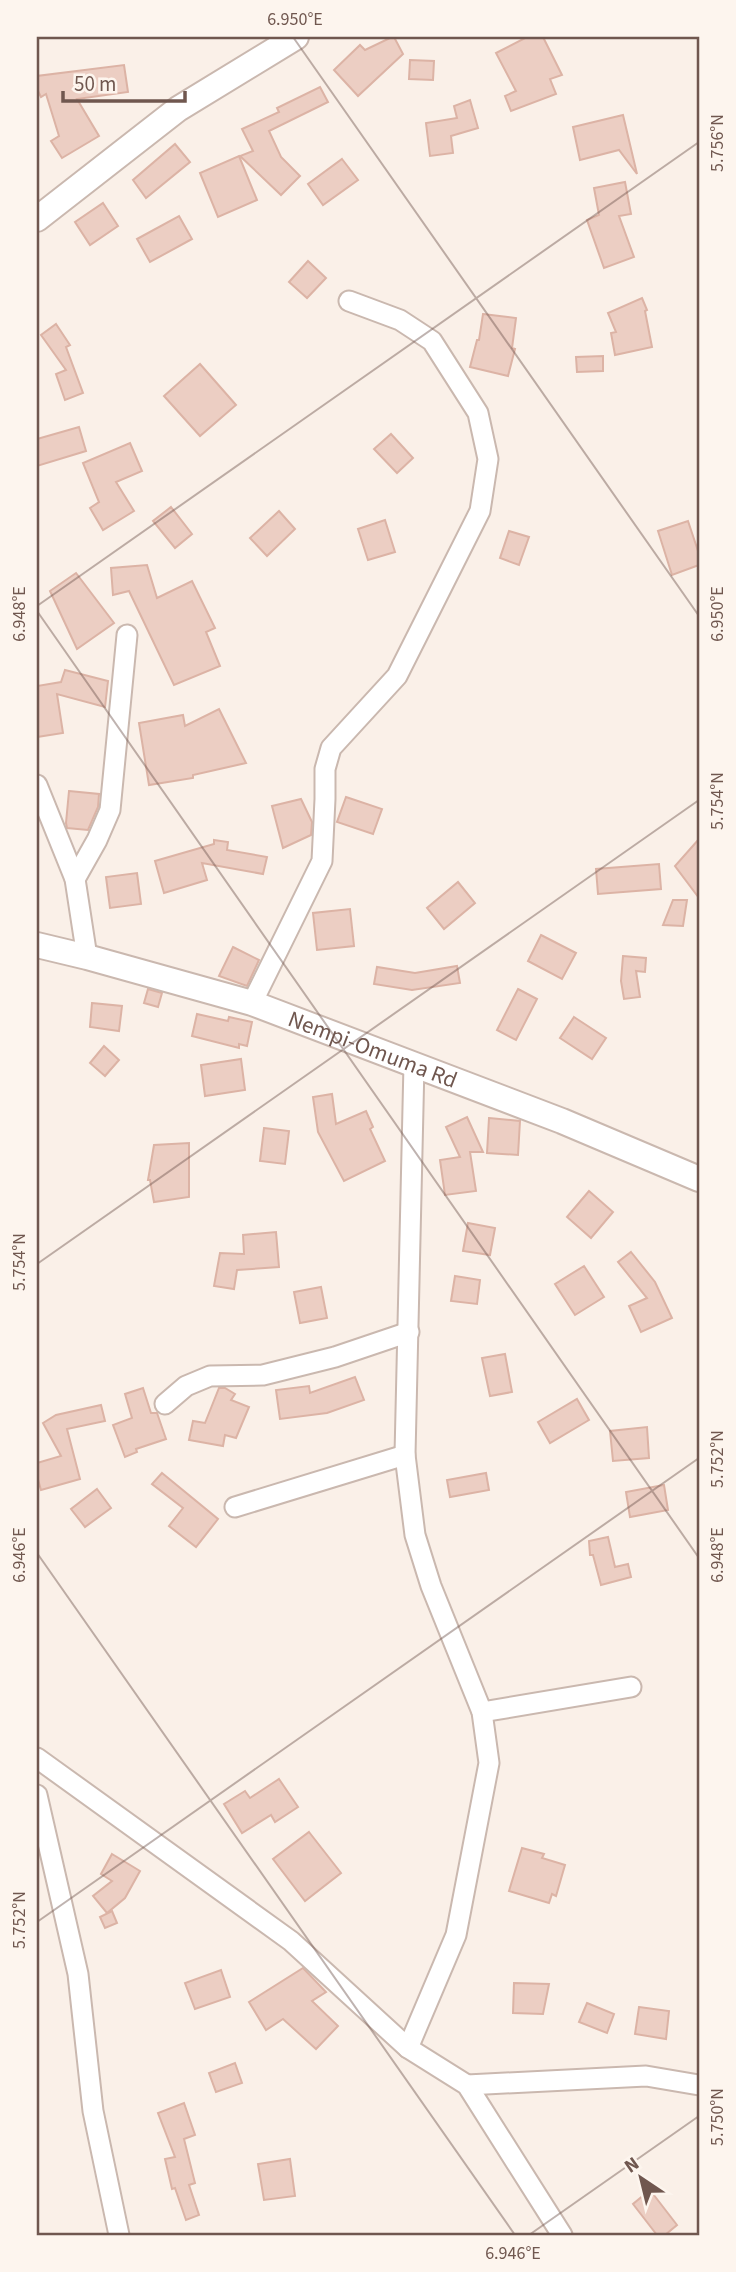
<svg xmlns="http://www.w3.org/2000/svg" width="736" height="2272" viewBox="0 0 736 2272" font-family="'Source Sans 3',sans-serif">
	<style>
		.building { fill: #eccec3; stroke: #dcb3a5; stroke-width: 2 }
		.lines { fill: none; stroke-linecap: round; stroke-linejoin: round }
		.minor-casing { stroke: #cab8af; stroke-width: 23 }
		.tertiary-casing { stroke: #cab8af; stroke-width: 28 }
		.minor { stroke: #fff; stroke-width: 19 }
		.tertiary { stroke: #fff; stroke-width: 24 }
		.ticks { fill: none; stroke: #70574f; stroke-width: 2; stroke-opacity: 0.45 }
		.labels { text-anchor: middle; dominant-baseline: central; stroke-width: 5; stroke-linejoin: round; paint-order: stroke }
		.street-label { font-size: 23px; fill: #70574f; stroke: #fdf5ee }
		.neatline { fill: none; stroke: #70574f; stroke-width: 2.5 }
		.ticks-label { font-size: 18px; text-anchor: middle; fill: #70574f }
	</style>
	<rect width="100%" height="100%" fill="#faf0e8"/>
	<g class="building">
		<polygon points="392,37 394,37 403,54 358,96 334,70 360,45 365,50"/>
		<polygon points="527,37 543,37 562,75 550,79 556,94 511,111 505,96 516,91 496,53"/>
		<polygon points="410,60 434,61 433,80 409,79"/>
		<polygon points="124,65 128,92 77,99 99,136 62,158 51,141 59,136 46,94 41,97 37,89 37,76"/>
		<polygon points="320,87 328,102 269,131 281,157 300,176 281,195 240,156 253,151 242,129 279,112 277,108"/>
		<polygon points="470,100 478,128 451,136 453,153 430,156 426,123 457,118 454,106"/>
		<polygon points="623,115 637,174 619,150 580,160 573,127"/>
		<polygon points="175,144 190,162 146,198 133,180"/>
		<polygon points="239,156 257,200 218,217 200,173"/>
		<polygon points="342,159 358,180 323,205 308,184"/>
		<polygon points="625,182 631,214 619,216 634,257 604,268 587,220 599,215 594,188"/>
		<polygon points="103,203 118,226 90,245 75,222"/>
		<polygon points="179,216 192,239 150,262 137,239"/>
		<polygon points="308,261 326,278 307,298 289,282"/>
		<polygon points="642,298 647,310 645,311 652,347 615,355 611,333 616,332 608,313"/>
		<polygon points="483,314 516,318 512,348 515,349 508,376 470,367 477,340 479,340"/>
		<polygon points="56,324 70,345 66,347 83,393 65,400 56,374 66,370 41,335"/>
		<polygon points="603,356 603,371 577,372 576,357"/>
		<polygon points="200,364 236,405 200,436 164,396"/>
		<polygon points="79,427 86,451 37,466 37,439"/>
		<polygon points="391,434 413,458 397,473 374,449"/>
		<polygon points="130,443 142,471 116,482 134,511 103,530 90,508 99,502 83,463"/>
		<polygon points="171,507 192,534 175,548 153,521"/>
		<polygon points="279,511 295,529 267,556 250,538"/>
		<polygon points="385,520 395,552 368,560 358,529"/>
		<polygon points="688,521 699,554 699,565 672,575 658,531"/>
		<polygon points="509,531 529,537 519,565 500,558"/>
		<polygon points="147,565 157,598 192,581 215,628 206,632 220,666 174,685 129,591 113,595 111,568"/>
		<polygon points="76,573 114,623 77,649 50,591"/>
		<polygon points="65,670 108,681 105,707 57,694 63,733 37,737 37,686 61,682"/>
		<polygon points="219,709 246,763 193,775 193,778 149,785 139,723 183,715 185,726"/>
		<polygon points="69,791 99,794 98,807 88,830 67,828 66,823"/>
		<polygon points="346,797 382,809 373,834 337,822"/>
		<polygon points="301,799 312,822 311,835 283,848 272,806"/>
		<polygon points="699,839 699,898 675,866"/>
		<polygon points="214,840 228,842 227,850 267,857 263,874 202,863 207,880 164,893 155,861 214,844"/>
		<polygon points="659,864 661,889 598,894 596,869"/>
		<polygon points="137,873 141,904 110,908 106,877"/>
		<polygon points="458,882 475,903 444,929 427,908"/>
		<polygon points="673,900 687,900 683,926 663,925"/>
		<polygon points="350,909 354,946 317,950 313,913"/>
		<polygon points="541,935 576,953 562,979 528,961"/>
		<polygon points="233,947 259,960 247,986 219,976"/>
		<polygon points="623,956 646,958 645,972 636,971 640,997 624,999 621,981"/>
		<polygon points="457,966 460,983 412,990 374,984 377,967 415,973"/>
		<polygon points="148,989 162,993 158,1007 144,1003"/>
		<polygon points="518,989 537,999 516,1040 497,1030"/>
		<polygon points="92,1003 122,1006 119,1031 90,1027"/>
		<polygon points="197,1014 228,1021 229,1017 252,1022 247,1046 239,1044 239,1048 192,1036"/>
		<polygon points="574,1017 606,1038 592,1059 560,1038"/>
		<polygon points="104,1046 119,1060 105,1076 90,1063"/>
		<polygon points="241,1059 245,1090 205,1096 201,1065"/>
		<polygon points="332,1094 336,1124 366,1111 373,1127 370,1129 385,1161 344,1181 318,1132 313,1097"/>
		<polygon points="467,1117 483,1152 470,1152 476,1191 445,1195 440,1160 460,1157 446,1127"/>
		<polygon points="489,1118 520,1121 518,1155 487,1153"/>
		<polygon points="264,1128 289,1131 285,1164 260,1161"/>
		<polygon points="189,1143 189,1197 154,1202 150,1180 148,1180 154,1145"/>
		<polygon points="589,1191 613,1212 591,1238 567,1217"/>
		<polygon points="468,1223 495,1228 490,1255 463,1251"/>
		<polygon points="276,1232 279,1267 237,1270 234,1289 214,1286 220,1253 244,1254 243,1235"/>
		<polygon points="631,1252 655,1282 672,1318 641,1332 629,1306 647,1298 618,1262"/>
		<polygon points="584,1266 604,1297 575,1315 555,1284"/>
		<polygon points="455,1276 480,1280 477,1304 451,1301"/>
		<polygon points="321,1287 327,1318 300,1323 294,1292"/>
		<polygon points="505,1354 512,1392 490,1396 482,1358"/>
		<polygon points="355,1377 364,1400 327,1413 280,1419 276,1390 309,1386 310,1393"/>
		<polygon points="143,1388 151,1413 157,1413 166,1439 136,1449 137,1452 125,1457 113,1425 132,1418 125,1394"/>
		<polygon points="219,1388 225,1388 235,1394 231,1400 249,1407 236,1438 225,1435 223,1446 189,1440 193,1421 205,1423"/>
		<polygon points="577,1399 589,1420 550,1443 538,1422"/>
		<polygon points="101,1405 105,1421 67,1429 80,1479 41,1490 37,1476 37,1463 61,1456 43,1423 56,1415"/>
		<polygon points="647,1427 649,1458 613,1461 610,1431"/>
		<polygon points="162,1473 218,1519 196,1547 169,1526 183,1508 152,1484"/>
		<polygon points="486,1473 489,1490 450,1497 447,1480"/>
		<polygon points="664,1485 668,1510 630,1517 626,1492"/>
		<polygon points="97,1489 111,1508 85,1527 71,1509"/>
		<polygon points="608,1537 615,1567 628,1564 631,1577 601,1585 593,1555 590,1555 589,1541"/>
		<polygon points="279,1779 298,1807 275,1822 271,1815 242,1833 224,1804 245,1791 250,1798"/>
		<polygon points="309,1832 341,1873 305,1901 273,1859"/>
		<polygon points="522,1848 544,1854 542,1858 565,1865 556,1896 552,1894 549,1903 509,1891"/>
		<polygon points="112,1854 140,1871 125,1898 107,1913 93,1896 112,1881 101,1874"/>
		<polygon points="112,1911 117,1923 105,1928 100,1917"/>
		<polygon points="303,1968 326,1992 312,2001 338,2026 316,2049 283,2019 266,2030 249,2002"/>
		<polygon points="221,1970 230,1997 195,2009 185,1983"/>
		<polygon points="514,1983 549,1984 543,2014 513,2013"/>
		<polygon points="587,2003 614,2014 607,2033 579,2022"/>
		<polygon points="639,2007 669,2011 666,2039 635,2034"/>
		<polygon points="235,2063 242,2083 216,2092 209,2073"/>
		<polygon points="184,2103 195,2135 184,2139 195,2183 189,2185 199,2215 186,2220 175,2188 172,2189 165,2159 175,2157 158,2113"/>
		<polygon points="290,2159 295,2196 264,2200 258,2164"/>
		<polygon points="650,2190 677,2225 665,2235 657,2235 633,2204"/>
	</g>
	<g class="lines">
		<g class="minor-casing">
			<g id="minor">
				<polyline points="37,785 75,879 87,957"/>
				<polyline points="75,879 97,840 110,810 127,635"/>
				<polyline points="252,1003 322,861 325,799 325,769 331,748 397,676 480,511 488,459 478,413 432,341 400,320 349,301"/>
				<polyline points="165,1404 186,1386 210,1376 263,1375 335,1357 409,1332"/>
				<polyline points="235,1507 405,1455"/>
				<polyline points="482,1712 631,1687"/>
				<polyline points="37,1758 291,1941 408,2048 467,2085 562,2235"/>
				<polyline points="37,1795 78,1974 93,2111 119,2235"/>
				<polyline points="408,2048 456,1935 489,1763 482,1712 431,1586 415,1535 405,1455 414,1064"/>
				<polyline points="467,2085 646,2076 699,2085"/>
			</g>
		</g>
		<g class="tertiary-casing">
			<g id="tertiary">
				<polyline points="37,219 178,109 296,37"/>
				<path id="s1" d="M37,945l50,12 165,46 310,118 137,58"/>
			</g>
		</g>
		<use href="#minor" class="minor"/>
		<use href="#tertiary" class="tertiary"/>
	</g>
	<path class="ticks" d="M293,37l406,579M37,606l662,-464M37,611l662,947M37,1264l662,-464M37,1553l478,682M37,1922l662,-464M529,2235l170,-119"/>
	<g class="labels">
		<g class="street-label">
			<text stroke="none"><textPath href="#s1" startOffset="352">Nempi-Omuma Rd</textPath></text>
		</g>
	</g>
	<rect width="736" height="2272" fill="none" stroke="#fdf5ee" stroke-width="77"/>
	<g transform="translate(641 2178) rotate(325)" stroke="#fdf5ee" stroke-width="5" paint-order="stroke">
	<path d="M0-5L12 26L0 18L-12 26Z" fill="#70574f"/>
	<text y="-10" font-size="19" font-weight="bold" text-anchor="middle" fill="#70574f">N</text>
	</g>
	<path d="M63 91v10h122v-10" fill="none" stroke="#70574f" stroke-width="3.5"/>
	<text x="74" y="91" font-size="21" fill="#70574f" stroke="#fdf5ee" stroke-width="5" paint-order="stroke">50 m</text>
	<rect x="38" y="38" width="660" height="2196" class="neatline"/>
	<g class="ticks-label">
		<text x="295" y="25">6.950°E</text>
		<text transform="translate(717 143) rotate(-90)" y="6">5.756°N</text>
		<text transform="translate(717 614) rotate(-90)" y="6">6.950°E</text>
		<text transform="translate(19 614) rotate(-90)" y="6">6.948°E</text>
		<text transform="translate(717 801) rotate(-90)" y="6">5.754°N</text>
		<text transform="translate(19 1262) rotate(-90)" y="6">5.754°N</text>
		<text transform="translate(717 1459) rotate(-90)" y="6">5.752°N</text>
		<text transform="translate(717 1555) rotate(-90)" y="6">6.948°E</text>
		<text transform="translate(19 1555) rotate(-90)" y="6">6.946°E</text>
		<text transform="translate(19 1920) rotate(-90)" y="6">5.752°N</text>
		<text transform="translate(717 2117) rotate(-90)" y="6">5.750°N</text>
		<text x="513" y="2259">6.946°E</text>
	</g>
</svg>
